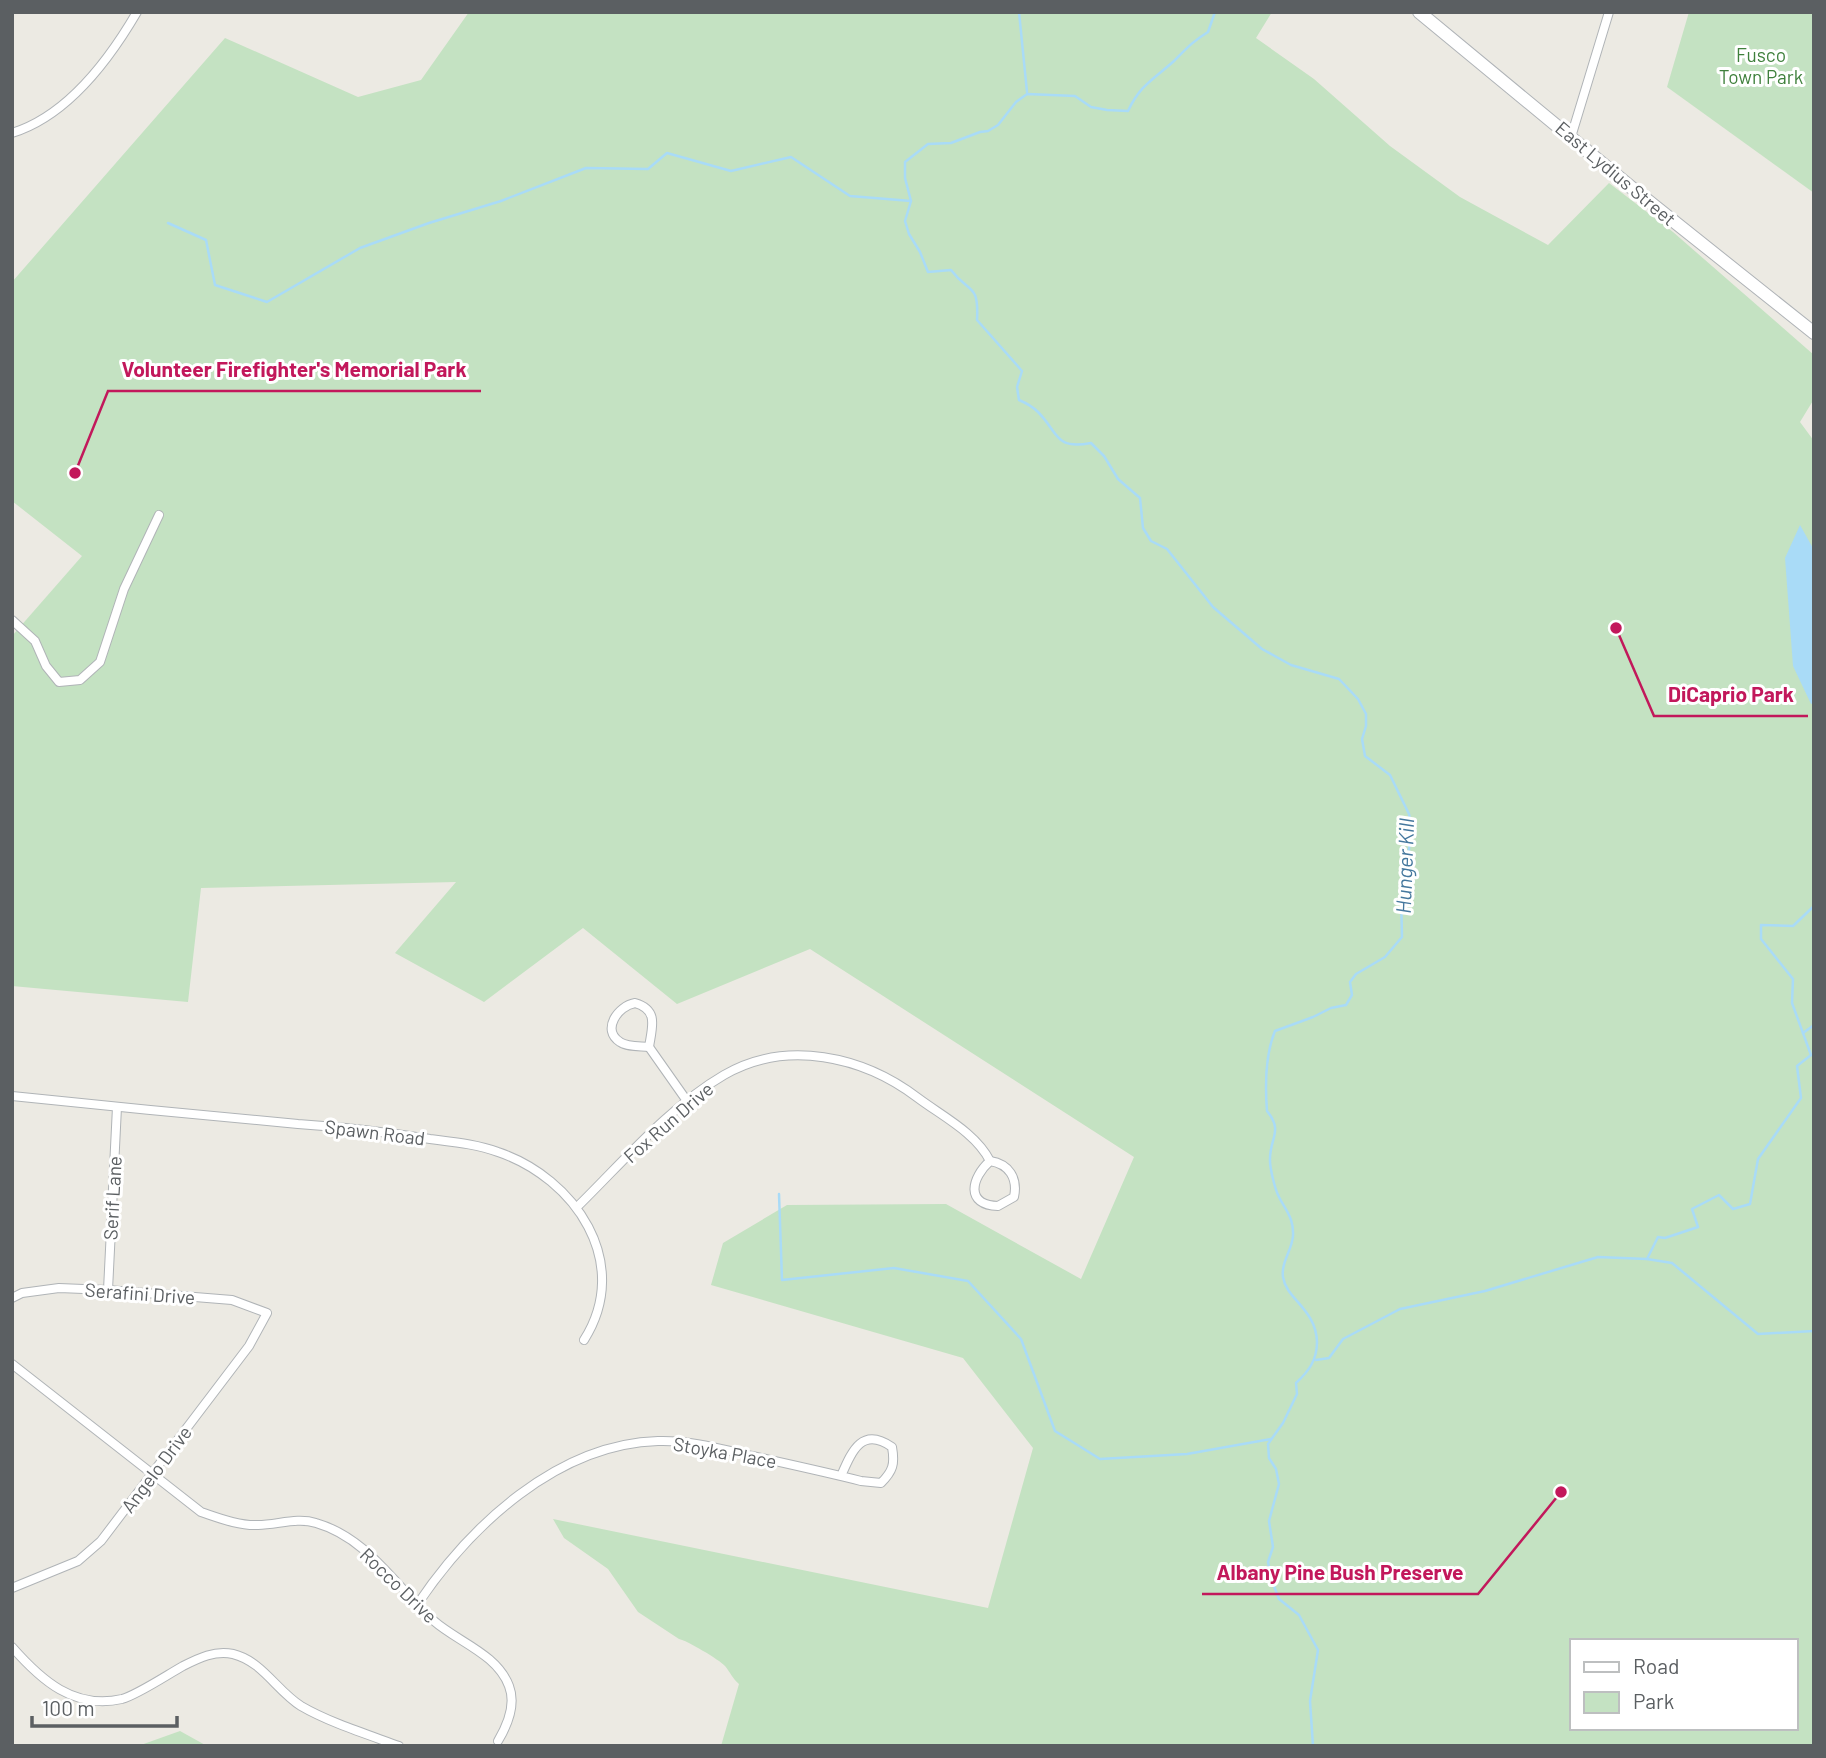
<svg xmlns="http://www.w3.org/2000/svg" width="1826" height="1758" viewBox="0 0 1826 1758" font-family="Barlow,sans-serif">
	<style>
		.green { fill: #c4e2c2; fill-rule: evenodd }
		.water { fill: #a9dbf7 }
		.lines { fill: none; stroke-linecap: round; stroke-linejoin: round }
		.stream { stroke: #a9dbf7; stroke-width: 2.5 }
		.street-casing { stroke: #b0b4b7; stroke-width: 10 }
		.secondary-casing { stroke: #afb3b7; stroke-width: 14 }
		.street { stroke: #fff; stroke-width: 8 }
		.secondary { stroke: #fff; stroke-width: 12 }
		.labels { text-anchor: middle; dominant-baseline: central; stroke-width: 6; stroke-linejoin: round; paint-order: stroke }
		.park-label { font-size: 19px; fill: #3f803c; stroke: #fff }
		.street-label { font-size: 19px; fill: #5b5f62; stroke: #fff }
		.water-label { font-size: 21px; font-style: italic; fill: #45789e; stroke: #fff }
		.leader { fill: none; stroke: #c2185b; stroke-width: 2.5 }
		.callout-dot { fill: #c2185b; stroke: #fff; stroke-width: 2.5 }
		.callout-label { font-size: 21px; text-anchor: middle; font-weight: bold; fill: #c2185b; stroke: #fff; stroke-width: 6; stroke-linejoin: round; paint-order: stroke }
	</style>
	<rect width="100%" height="100%" fill="#eceae3"/>
	<g class="green">
		<path d="M469,12h803l-16,26 58,41 76,67 70,51 88,48 61,-62 64,49 141,123v44l-14,23 14,19v1305h-1093l18,-62c-6,-5 -9,-12 -14,-18 -5,-6 -39,-26 -46,-27l-41,-27 -30,-43 -44,-31 -11,-19 435,89 45,-160 -70,-90 -252,-73 12,-42 64,-38 159,-1 135,75 53,-122 -324,-208 -133,55 -94,-76 -99,74 -89,-49 61,-71 -255,6 -13,114 -176,-16v-350l70,-80 -70,-55v-219l213,-244 133,59 63,-17zM1572,1641h224v87h-224z"/>
		<polygon points="1689,12 1814,12 1814,193 1667,87"/>
		<polygon points="180,1731 207,1746 138,1746"/>
	</g>
	<polygon class="water" points="1800,525 1814,550 1814,703 1811,704 1793,666 1785,558"/>
	<g class="lines">
		<g class="stream">
			<polyline points="1019,12 1027,92"/>
			<path d="M1215,12l-7,20c-16,10 -21,16 -34,29 -20,18 -34,24 -46,50l-21,-1 -16,-3 -16,-11 -48,-2 -11,8 -18,23 -10,6 -8,1 -29,11 -23,1 -23,18v16l6,23 -6,20 4,13 11,18 8,20 23,-2c18,24 28,12 26,50l45,51 -5,16 2,13c7,3 14,7 19,12 21,21 16,38 53,31l13,13 14,23 22,19 3,30 8,13 16,8 46,58 49,42 29,16 48,14 19,20 8,15v12l-4,13 3,17 25,19 19,39 2,13 -4,44 -6,22 1,44 -17,20 -29,17 -6,8 2,13 -6,10 -15,3 -18,9 -38,14c-10,24 -10,54 -8,80 17,21 2,27 3,50 0,7 5,29 9,36 7,14 15,21 14,39 -1,14 -12,26 -10,41 3,22 33,32 34,65 0,18 -8,29 -21,41l1,11 -14,29 -15,21 1,14 7,11 3,15 -10,37 4,26 -5,15 4,19 7,18 20,16 19,35 -8,51 3,45"/>
			<polyline points="168,223 206,240 215,285 267,302 360,248 429,223 501,201 586,168 648,169 667,153 731,171 791,157 850,196 911,201"/>
			<polyline points="1814,756 1814,763"/>
			<polyline points="1803,1033 1814,1025"/>
			<polyline points="779,1194 782,1280 894,1268 968,1281 1021,1339 1055,1431 1100,1459 1187,1454 1271,1439"/>
			<polyline points="1647,1259 1672,1263 1758,1334 1814,1331"/>
			<polyline points="1316,1360 1329,1358 1343,1339 1400,1309 1485,1291 1598,1257 1647,1259 1658,1237 1665,1238 1698,1227 1692,1209 1719,1195 1733,1209 1750,1204 1758,1159 1801,1098 1797,1066 1811,1055 1792,1003 1793,979 1761,939 1761,925 1793,926 1814,906"/>
		</g>
		<g class="street-casing">
			<g id="street">
				<path d="M12,133c55,-17 97,-73 125,-121"/>
				<polyline points="1571,137 1609,12"/>
				<polyline points="12,620 35,641 46,666 59,682 80,680 100,662 124,589 159,515"/>
				<path d="M635,1003c24,7 17,24 14,44 -9,-1 -22,0 -29,-5 -19,-12 -2,-36 15,-39z"/>
				<polyline points="649,1047 687,1101"/>
				<path d="M12,1096c95,10 191,19 286,28 45,3 88,8 132,15 23,3 46,5 68,13 77,26 135,111 86,188"/>
				<path d="M990,1161c19,3 28,17 24,36l-16,9c-33,-1 -27,-28 -8,-45z"/>
				<path d="M577,1207c45,-44 92,-100 147,-132 62,-36 139,-19 194,23 24,18 58,35 72,63"/>
				<polyline points="108,1290 117,1107"/>
				<polyline points="12,1298 22,1293 59,1288 108,1290 232,1300 267,1313 249,1346 101,1541 78,1561 12,1588"/>
				<path d="M12,1364l189,148c18,6 38,14 57,13 19,0 39,-8 58,-2 52,15 80,64 118,98 24,21 63,33 75,65 7,18 -2,40 -11,55"/>
				<path d="M417,1605c53,-79 140,-161 241,-164 32,-1 63,8 94,15 36,8 73,16 109,25l20,2c12,-12 14,-19 11,-36 -30,-21 -40,4 -51,29"/>
				<path d="M12,1647c29,33 62,63 110,52 15,-4 45,-24 61,-33 16,-8 32,-16 50,-12 29,7 44,37 68,52 27,16 68,29 98,40"/>
			</g>
		</g>
		<g class="secondary-casing">
			<polyline id="secondary" points="1419,12 1632,188 1814,333"/>
		</g>
		<use href="#street" class="street"/>
		<use href="#secondary" class="secondary"/>
	</g>
	<g class="labels">
		<g class="park-label">
			<text x="1761" y="54">Fusco<tspan x="1761" dy="22">Town Park</tspan></text>
		</g>
		<g class="street-label">
			<text transform="translate(1616 173) rotate(40)">East Lydius Street</text>
			<text transform="translate(668 1122) rotate(-41)">Fox Run Drive</text>
			<text transform="translate(375 1132) rotate(7)">Spawn Road</text>
			<text transform="translate(112 1198) rotate(-87)">Serif Lane</text>
			<text transform="translate(140 1293) rotate(4)">Serafini Drive</text>
			<text transform="translate(725 1452) rotate(10)">Stoyka Place</text>
			<text transform="translate(156 1469) rotate(-53)">Angelo Drive</text>
			<text transform="translate(399 1585) rotate(44)">Rocco Drive</text>
		</g>
		<g class="water-label">
			<text transform="translate(1404 866) rotate(-88)">Hunger Kill</text>
		</g>
	</g>
	<path class="leader" d="M75 473L108 391H481M1616 628L1654 716H1808M1561 1492L1478 1594H1202"/>
	<g class="callout-dot">
		<circle cx="75" cy="473" r="7"/>
		<circle cx="1616" cy="628" r="7"/>
		<circle cx="1561" cy="1492" r="7"/>
	</g>
	<g class="callout-label">
		<text x="294" y="377">Volunteer Firefighter's Memorial Park</text>
		<text x="1731" y="702">DiCaprio Park</text>
		<text x="1340" y="1580">Albany Pine Bush Preserve</text>
	</g>
	<rect width="1826" height="1758" fill="none" stroke="#5b5f62" stroke-width="28"/>
	<rect x="1570" y="1639" width="228" height="91" fill="#ffffff" stroke="#bdbfc0" stroke-width="2"/>
	<rect x="1584" y="1662" width="35" height="10" fill="#ffffff" stroke="#bdbfc0" stroke-width="2"/>
	<text x="1633" y="1674" font-size="21" fill="#5b5f62">Road</text>
	<rect x="1584" y="1692" width="35" height="21" fill="#c4e2c2" stroke="#bdbfc0" stroke-width="2"/>
	<text x="1633" y="1709" font-size="21" fill="#5b5f62">Park</text>
	<path d="M32 1716v10h145v-10" fill="none" stroke="#5b5f62" stroke-width="3.5"/>
	<text x="42" y="1716" font-size="21" fill="#5b5f62" stroke="#ffffff" stroke-width="5" paint-order="stroke">100 m</text>
</svg>
